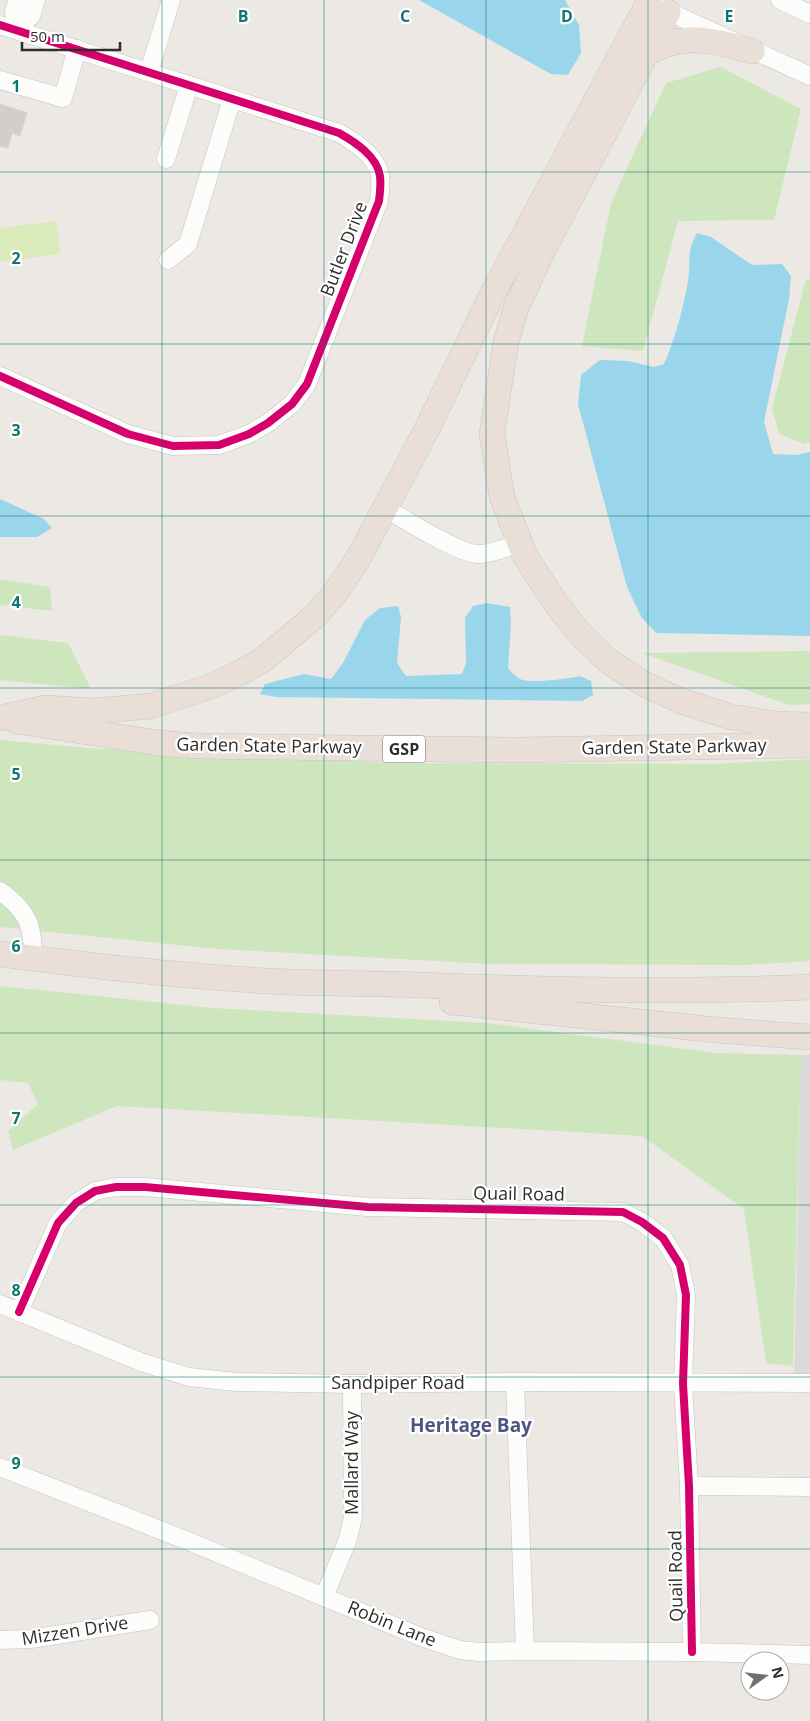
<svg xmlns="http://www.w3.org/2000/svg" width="810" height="1721" font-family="'Open Sans',sans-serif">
	<rect width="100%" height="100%" fill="#ece8e4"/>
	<path fill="#dcd9db" d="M801,1055H810V1383H794Z"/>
	<g fill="#cee6be">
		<path d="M721,67L801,109L774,220L678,221L643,351L582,346L611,203L666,83Z"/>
		<path d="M806,279H810V442L804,444L779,434L772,408Z"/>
		<path d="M0,579L50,587L52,611L0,605Z"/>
		<path d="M0,635L68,643L91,689L0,680Z"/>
		<path d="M810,651V704L789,705L642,653Z"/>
		<path d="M0,740L88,748L388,763L713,764L810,759V961L745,965L491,964L218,949L0,927Z"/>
		<path d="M0,986L213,1008L488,1023L716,1053L801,1055L793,1366L766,1363L744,1209L642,1136L117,1106L13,1150L8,1131L38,1104L28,1083L0,1080Z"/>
	</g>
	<path fill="#d9eabb" d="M56,221L60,254L0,262V228Z"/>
	<g fill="#99d6ec">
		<path d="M419,0H565L579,25L581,53L568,75L551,74Z"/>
		<path d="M697,233L711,237L752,265L782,264L791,276L789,299L764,422L773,454L797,455L810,452V636L656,633L642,618L627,587L578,404L581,375L600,360L628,361L654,367L664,364C675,339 683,309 688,282C691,261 686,252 697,233Z"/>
		<path d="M0,499L44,519L52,528L37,537H0Z"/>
		<path d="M487,603L510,607L511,623L508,668C511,672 516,677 520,679C530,684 568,679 580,676L591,681L593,695L582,701L276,697L260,694L265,684L304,674L331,679L343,663L365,620L380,608L398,606L401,617L397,663L406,676L462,674L466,663L465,618L473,606Z"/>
	</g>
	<path fill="#d1cecb" stroke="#d7d4d0" d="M0,104L27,113L20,136L12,133L8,148L0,146Z"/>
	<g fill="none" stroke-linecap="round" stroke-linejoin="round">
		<g stroke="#c5c4c5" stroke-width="19">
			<g id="minor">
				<path d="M18,0L14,11L17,30L31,16L36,0"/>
				<path d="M780,0L810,14"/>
				<path d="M658,7L810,76"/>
				<path d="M0,25L339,133C355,142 377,156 380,176C381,184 380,193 379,201L307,384L292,404L268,423L249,434L219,445L173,446L128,434L0,376"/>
				<path d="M149,72L171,0"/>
				<path d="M0,80L63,98L77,49"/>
				<path d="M166,159L189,85"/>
				<path d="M168,260L188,244L232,99"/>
				<path d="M385,508C404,519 460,555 479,554C493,554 507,547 520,543"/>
				<path d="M0,891C28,911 33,925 33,959"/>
				<path d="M0,1304L141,1362L189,1377L236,1382L352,1384L515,1382L810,1383"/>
				<path d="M19,1312L58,1223L76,1203L95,1191L116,1187H145L368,1207L623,1212L642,1222L663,1238L680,1265L686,1295L683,1384L689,1486L692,1652"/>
				<path d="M515,1382L525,1651"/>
				<path d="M0,1467L188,1541L421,1637L460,1650L479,1652L525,1651L692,1652L810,1655"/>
				<path d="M689,1486L810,1487"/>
				<path d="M324,1597L348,1539L353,1517L352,1384"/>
				<path d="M0,1640L31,1639L150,1620"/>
			</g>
		</g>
		<g stroke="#c6c5c4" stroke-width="26">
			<g id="highway">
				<path d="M668,12L542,252L516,308L506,342L492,433L502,497L525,556L557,605L581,635L608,661L644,684L681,701L731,717L776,724L810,725"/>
				<path d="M646,53C655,49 665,44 675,42C700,36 728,45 752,51"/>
				<path d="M0,718L45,708L94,711L151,706L209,687L238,674L264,659L315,616L336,592L358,559L427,429L491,297L649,2"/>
				<path d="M17,721L159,743L197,746L518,750L810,745"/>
				<path d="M0,954C89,966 178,976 268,981C318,984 368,983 419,985C549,990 680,993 810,987"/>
				<path d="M452,1002L716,1030L810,1037"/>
			</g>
		</g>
		<use href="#minor" stroke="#fcfcfb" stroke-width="18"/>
		<use href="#highway" stroke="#eadfd6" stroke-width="25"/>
		<g stroke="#fff" stroke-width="11">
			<g id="cycleway">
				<path d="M0,25L339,133C355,142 377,156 380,176C381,184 380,193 379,201L307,384L292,404L268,423L249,434L219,445L173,446L128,434L0,376"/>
				<path d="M19,1312L58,1223L76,1203L95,1191L116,1187H145L368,1207L623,1212L642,1222L663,1238L680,1265L686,1295L683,1384L689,1486L692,1652"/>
			</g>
		</g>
		<use href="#cycleway" stroke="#d6006c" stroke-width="8"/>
	</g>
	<path fill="none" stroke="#0f766e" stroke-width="1" stroke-opacity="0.55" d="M162,0V1721M324,0V1721M486,0V1721M648,0V1721M0,172H810M0,344H810M0,516H810M0,688H810M0,860H810M0,1033H810M0,1205H810M0,1377H810M0,1549H810"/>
	<g text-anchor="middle" stroke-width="4.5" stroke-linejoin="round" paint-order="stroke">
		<rect fill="#fff" stroke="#6d6d6d" stroke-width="1" x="383" y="735.5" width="42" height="27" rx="4"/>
		<g font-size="16" font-weight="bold" fill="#2e2e2e">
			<text x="404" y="755">GSP</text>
		</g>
		<g font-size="18" fill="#2e2e2e" stroke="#fff">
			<text transform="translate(344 249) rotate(-69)" y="6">Butler Drive</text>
			<text transform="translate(269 746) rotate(1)" y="6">Garden State Parkway</text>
			<text transform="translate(674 747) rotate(-1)" y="6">Garden State Parkway</text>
			<text transform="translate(519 1194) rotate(1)" y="6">Quail Road</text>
			<text x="398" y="1389">Sandpiper Road</text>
			<text transform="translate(352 1463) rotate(-90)" y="6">Mallard Way</text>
			<text transform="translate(676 1576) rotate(-91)" y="6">Quail Road</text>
			<text transform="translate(392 1624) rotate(22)" y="6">Robin Lane</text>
			<text transform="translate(75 1631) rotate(-9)" y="6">Mizzen Drive</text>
		</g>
		<g font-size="19" font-weight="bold" fill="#4d5680" stroke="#fff">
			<text x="471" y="1432">Heritage Bay</text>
		</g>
	</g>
	<g font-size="16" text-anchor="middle" font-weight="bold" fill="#0f766e" stroke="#fff" stroke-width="4.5" stroke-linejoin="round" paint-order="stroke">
		<text x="243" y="22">B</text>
		<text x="405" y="22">C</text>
		<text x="567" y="22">D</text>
		<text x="729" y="22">E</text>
		<text x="16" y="92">1</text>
		<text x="16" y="264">2</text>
		<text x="16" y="436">3</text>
		<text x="16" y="608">4</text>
		<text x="16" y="780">5</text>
		<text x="16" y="952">6</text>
		<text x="16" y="1124">7</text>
		<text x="16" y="1296">8</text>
		<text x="16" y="1469">9</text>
	</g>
	<g transform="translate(765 1676) rotate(75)"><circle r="24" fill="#ffffff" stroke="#ababab"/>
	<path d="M0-4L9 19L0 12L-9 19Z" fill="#706f6e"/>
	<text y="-8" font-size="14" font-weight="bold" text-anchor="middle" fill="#2e2e2e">N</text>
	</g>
	<path d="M22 42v8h98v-8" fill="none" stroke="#2e2e2e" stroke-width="2.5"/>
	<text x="30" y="42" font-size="15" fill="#2e2e2e" stroke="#ffffff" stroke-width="4" paint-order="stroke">50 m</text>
</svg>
